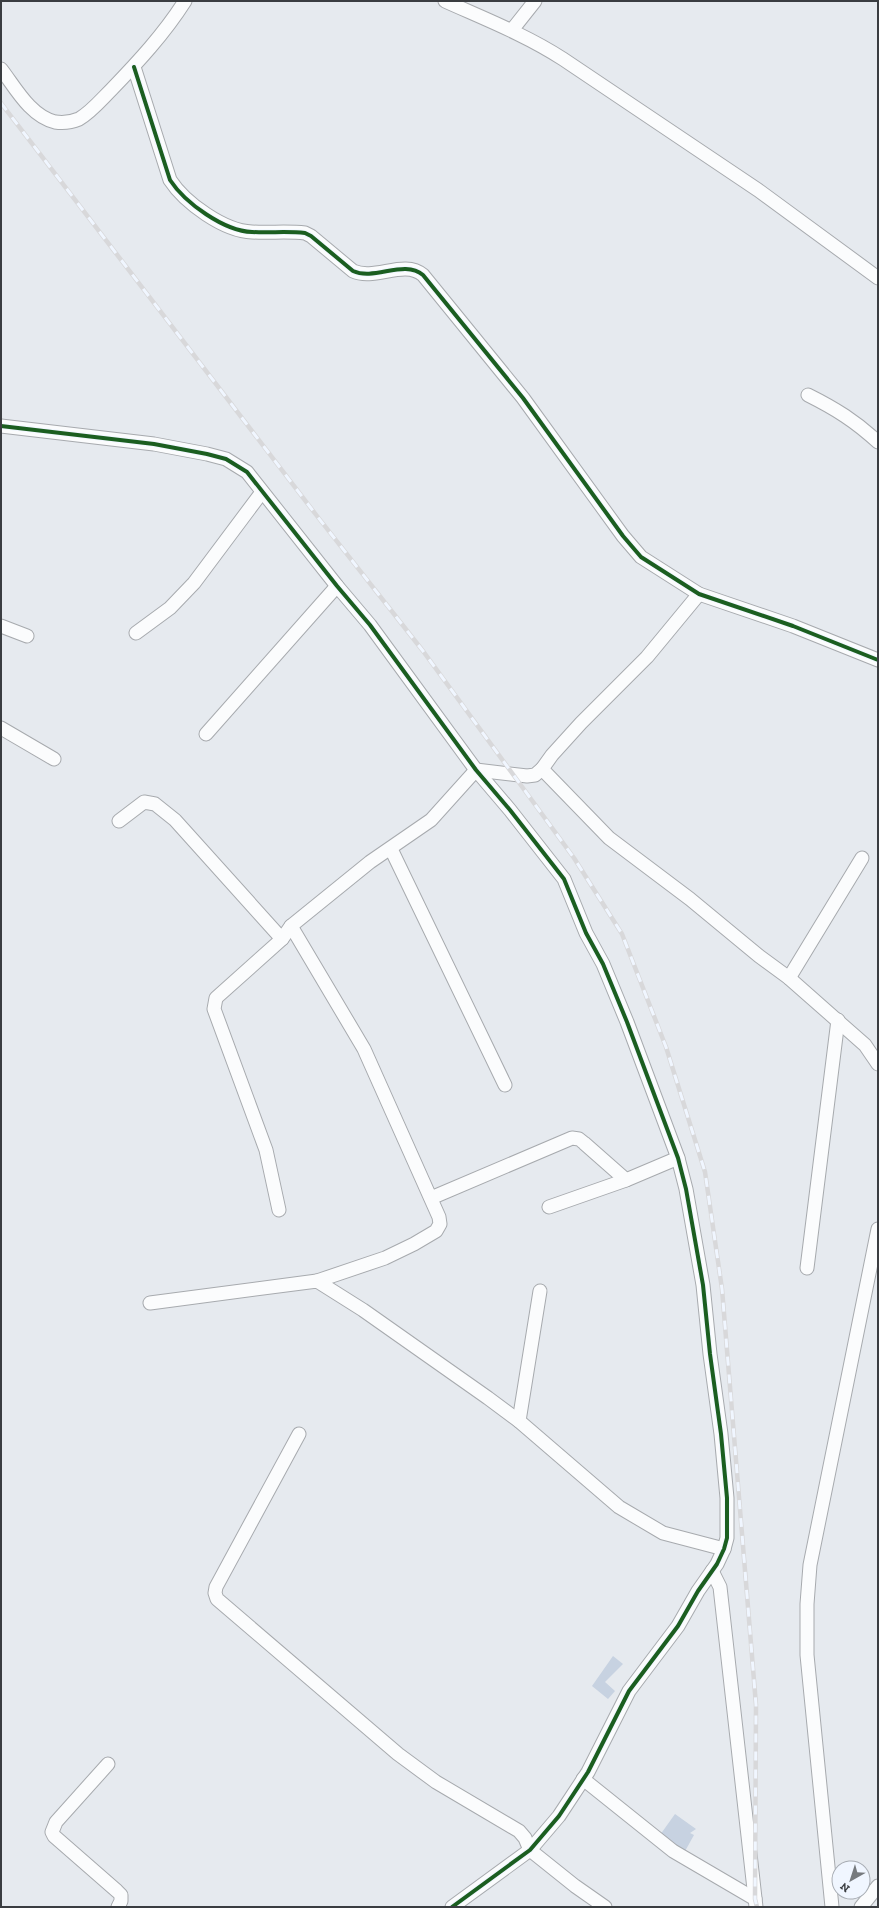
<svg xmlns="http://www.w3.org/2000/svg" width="879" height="1908" font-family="'Zilla Slab',serif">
	<rect width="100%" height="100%" fill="#e6eaef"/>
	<g fill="#c7d2e1">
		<path d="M613,1656L623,1664L605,1682L615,1691L608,1699L592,1686Z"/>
		<path d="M675,1814L696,1829L690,1833L694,1835L684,1853L660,1835Z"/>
	</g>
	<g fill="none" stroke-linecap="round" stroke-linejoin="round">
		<g stroke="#a7aaae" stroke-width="15">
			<g id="minor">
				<path d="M445,1C485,19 526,35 563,59L758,190L878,278"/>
				<path d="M512,30L535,1"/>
				<path d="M134,67L170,180C185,203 224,231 252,232C270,233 288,231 305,233L311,236L353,271C375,281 404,259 423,275L523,398L623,536L641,557L699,594L793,626L878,660"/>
				<path d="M1,69C15,87 30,116 55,122C62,123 72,122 79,119C91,112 101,100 111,90C138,62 164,34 185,1"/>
				<path d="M808,395C836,409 855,421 878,442"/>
				<path d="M1,426L154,444L207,454L226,459L247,472L337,586L370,625L476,770L510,810L564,879L586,933L603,964L627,1022L678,1158L686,1189L703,1285L710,1354L721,1434L727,1498V1538L724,1549L717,1564L698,1591L678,1626L629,1691L588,1772L559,1816L530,1850L452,1907"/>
				<path d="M1,626L27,636"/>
				<path d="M136,633L170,608L194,583L262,492"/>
				<path d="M1,728L54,759"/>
				<path d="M206,734L337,586"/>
				<path d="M542,769L609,838L690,899L759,956L789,978L865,1045L878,1064"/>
				<path d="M119,821L144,802L155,804L175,820L282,939"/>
				<path d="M391,849L505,1085"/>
				<path d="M291,926L364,1049L439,1217L440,1224L436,1231L414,1244L385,1258L317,1281"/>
				<path d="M789,978L862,858"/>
				<path d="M431,1198L572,1138L579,1139L584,1143L626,1180"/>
				<path d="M549,1207L626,1180L678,1158"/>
				<path d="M279,1210L266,1150L214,1009L216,998L282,939L291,926L370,862L431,820L476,770L527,776L535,775L542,769L552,755L581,723L647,657L699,594"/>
				<path d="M807,1268L838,1020"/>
				<path d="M150,1303L317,1281L363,1310L488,1398L519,1421L619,1507L663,1533L724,1549"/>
				<path d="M519,1421L540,1291"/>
				<path d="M299,1434L216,1587L215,1593L217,1599L398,1754L436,1782L519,1831L525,1838L530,1850L575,1886L605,1907"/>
				<path d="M712,1571L720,1587L756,1907"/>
				<path d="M108,1764L56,1822L52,1832L54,1836L117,1891L121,1895V1901L118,1907"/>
				<path d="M583,1779L673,1851L755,1899"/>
				<path d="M832,1907L807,1655V1604L810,1565L878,1229"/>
				<path d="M861,1907L878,1886"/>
			</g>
		</g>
		<use href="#minor" stroke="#fbfcfd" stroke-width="13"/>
		<g stroke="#d8d8da" stroke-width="4.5">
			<path id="rail" d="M1,103L317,516L423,651L574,858L622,934L666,1047L705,1172L722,1289L756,1705L755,1899L757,1907"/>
		</g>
		<use href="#rail" stroke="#f0f6ff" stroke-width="3" stroke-dasharray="9" stroke-linecap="butt"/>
		<g stroke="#f0f6ff" stroke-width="6">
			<g id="cycleway">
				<path d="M134,67L170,180C185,203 224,231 252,232C270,233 288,231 305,233L311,236L353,271C375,281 404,259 423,275L523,398L623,536L641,557L699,594L793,626L878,660"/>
				<path d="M1,426L154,444L207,454L226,459L247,472L337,586L370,625L476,770L510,810L564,879L586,933L603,964L627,1022L678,1158L686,1189L703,1285L710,1354L721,1434L727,1498V1538L724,1549L717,1564L698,1591L678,1626L629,1691L588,1772L559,1816L530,1850L452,1907"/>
			</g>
		</g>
		<use href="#cycleway" stroke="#1b5e20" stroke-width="4"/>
	</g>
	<rect width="879" height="1908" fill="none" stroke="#3a3d41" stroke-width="4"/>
	<g transform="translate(851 1880) rotate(219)"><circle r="19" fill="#f0f6ff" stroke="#a7acb3"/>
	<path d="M0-3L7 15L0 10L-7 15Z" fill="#767a7e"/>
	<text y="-6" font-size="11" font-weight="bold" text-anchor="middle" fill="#3a3d41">N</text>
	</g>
</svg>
